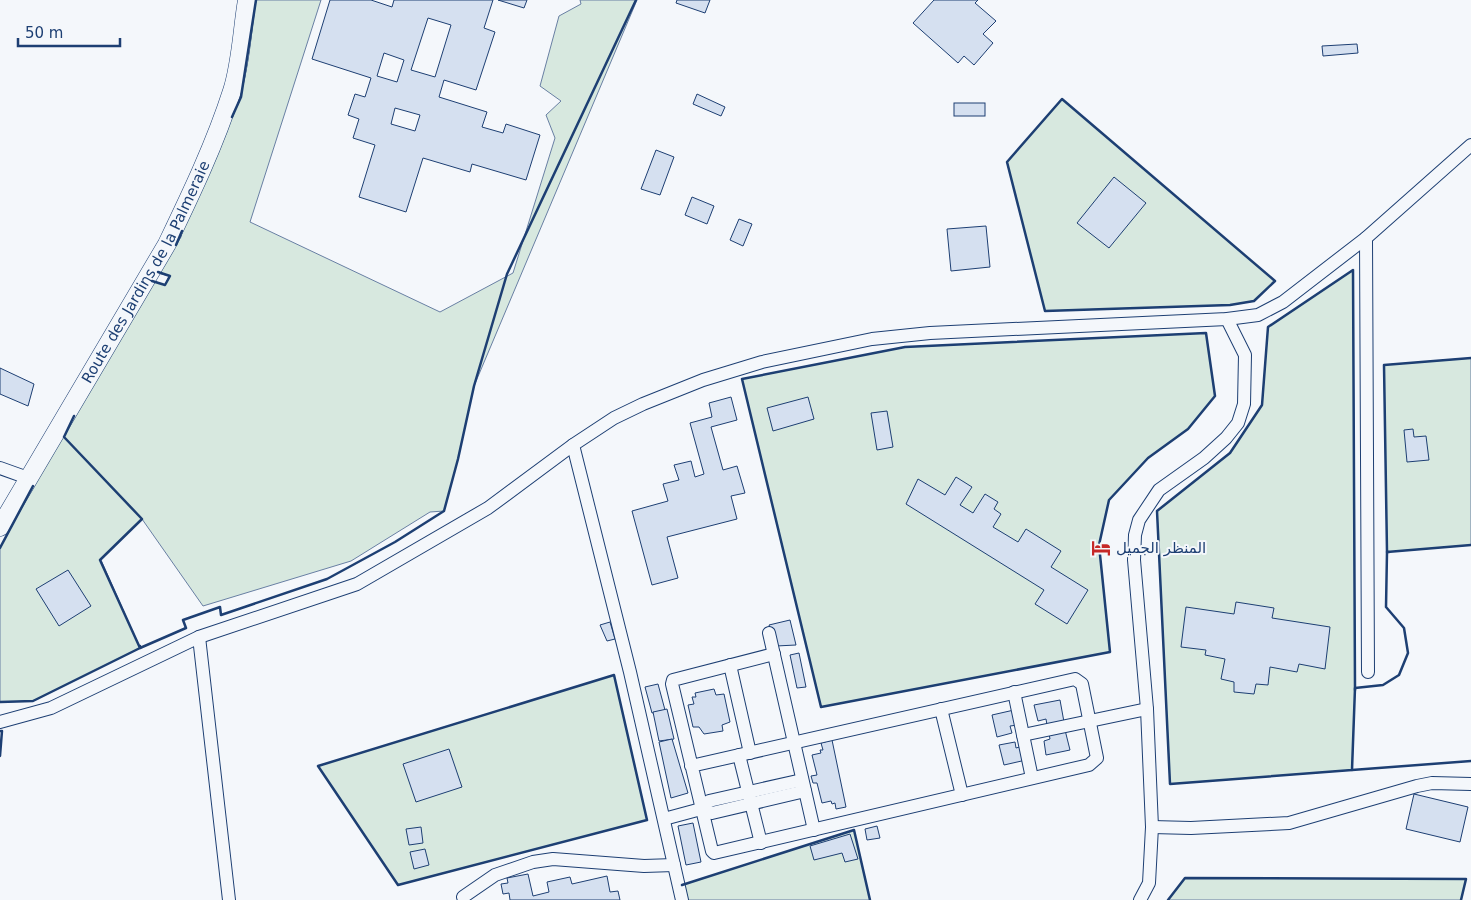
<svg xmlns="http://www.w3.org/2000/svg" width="1471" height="900" font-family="'DejaVu Sans','Noto Naskh Arabic',sans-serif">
	<rect width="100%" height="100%" fill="#f4f7fb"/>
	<g fill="#d7e8df" stroke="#687fa3">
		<path d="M256,0H321L250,222L440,312L513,273L555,138L546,115L561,101L540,86L559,16L581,4L580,0H637L474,386L458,459L444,511L430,512L351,561L203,606L142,519L101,560L140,648L33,701L0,702V548L57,440L64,437L105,350L151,280L165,285L169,276L158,273L181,237L185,216L241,97Z"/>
		<path d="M1062,99L1275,281L1254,301L1230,305L1045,311L1007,162Z"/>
		<path d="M1353,270L1355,688L1352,770L1170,784L1157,511L1230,453L1262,405L1268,327Z"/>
		<path d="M1206,333L1215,396L1188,429L1148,458L1109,500L1099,545L1110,652L821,707L742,379L905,347Z"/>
		<path d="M1471,358V545L1387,552L1384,365Z"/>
		<path d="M614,675L647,820L398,885L318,766Z"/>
		<path d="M854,830L870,900H685L682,885Z"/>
		<path d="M1185,878L1466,879L1461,900H1168Z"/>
	</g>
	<g fill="#d5e0f0" stroke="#1d3f73" fill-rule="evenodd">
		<path d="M330,0H371L392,7L394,0H493L484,28L495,32L476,90L444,80L439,97L487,112L482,127L503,133L506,124L540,135L526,180L472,164L470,172L423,158L406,212L359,197L375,145L353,138L359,119L348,115L355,94L365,97L371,78L312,59ZM428,18L451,25L435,77L411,70ZM384,53L404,60L397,82L377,76ZM395,108L420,115L415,131L391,124Z"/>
		<path d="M498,0H527L524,8Z"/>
		<path d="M677,0H710L705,13L676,3Z"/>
		<path d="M934,0H978L975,3L996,21L983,34L993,43L974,65L964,56L958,63L913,23Z"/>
		<path d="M1357,44L1358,53L1323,56L1322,46Z"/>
		<path d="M697,94L725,107L721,116L693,104Z"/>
		<rect x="954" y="103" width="31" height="13"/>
		<path d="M656,150L674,157L660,195L641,189Z"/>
		<path d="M1114,177L1146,203L1109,248L1077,223Z"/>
		<path d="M692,197L714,206L707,224L685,215Z"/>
		<path d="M739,219L752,224L743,246L730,240Z"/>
		<path d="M986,226L990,267L951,271L947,229Z"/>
		<path d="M0,368L34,384L28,406L0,394Z"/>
		<path d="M731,397L737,420L711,427L723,470L737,466L745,493L731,496L737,519L667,537L678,578L652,585L632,511L668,501L663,484L679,480L674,465L691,461L695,477L704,474L690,423L712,417L709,403Z"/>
		<path d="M808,397L814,419L773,431L767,408Z"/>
		<path d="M887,411L893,447L877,450L871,413Z"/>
		<path d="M1413,429L1414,437L1426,436L1429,460L1407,462L1404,430Z"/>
		<path d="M956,477L972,487L960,505L973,513L985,494L998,502L994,509L1001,514L993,527L1018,542L1026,529L1061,551L1051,567L1088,590L1067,624L1035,604L1044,590L906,504L918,479L945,495Z"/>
		<path d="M68,570L91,606L59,626L36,589Z"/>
		<path d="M1236,602L1274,608L1272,618L1330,627L1325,669L1299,664L1297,672L1270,667L1268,685L1256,684L1254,694L1234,692V682L1221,679L1225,659L1205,655L1206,650L1181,647L1186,607L1234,614Z"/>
		<path d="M790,620L796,645L776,646L769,625Z"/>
		<path d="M610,622L615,639L607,641L600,625Z"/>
		<path d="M799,653L806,687L797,688L790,655Z"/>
		<path d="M658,684L665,710L652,713L645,687Z"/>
		<path d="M714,689L716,695L724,694L730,722L722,725L723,731L704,734L699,727H693L688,705L694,704L692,697H696L695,693Z"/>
		<path d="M1060,700L1064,722L1047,725L1046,719L1038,721L1034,705Z"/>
		<path d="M667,709L674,739L659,741L653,712Z"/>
		<path d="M1014,710L1018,725L1010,726L1012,733L997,737L992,715Z"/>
		<path d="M1065,730L1070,750L1046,755L1044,741L1050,739L1049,734Z"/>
		<path d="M672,739L688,793L671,798L659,742Z"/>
		<path d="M832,740L846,807L836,809L835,803L832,804L831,801L822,803L817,783H813L811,776L817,775L812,755L821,753L820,750H823L821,743Z"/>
		<path d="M1015,742L1016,748L1023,746L1026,760L1004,765L999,745Z"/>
		<path d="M449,749L462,787L416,802L403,764Z"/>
		<path d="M1414,794L1468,807L1460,842L1406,829Z"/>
		<path d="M693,823L701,862L686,865L678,826Z"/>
		<path d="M877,826L880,838L867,840L865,829Z"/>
		<path d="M421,827L423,843L409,845L406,829Z"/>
		<path d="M850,834L858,859L845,862L842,853L814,860L810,846Z"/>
		<path d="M425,849L429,865L414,869L410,852Z"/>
		<path d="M528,874L533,896L549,892L547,882L570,877L572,884L607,876L610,892L618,891L620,900H510L509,893L503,894L501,884L508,883L507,878Z"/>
	</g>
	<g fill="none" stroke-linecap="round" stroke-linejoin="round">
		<g stroke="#1d3f73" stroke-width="14">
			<g id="street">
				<path d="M1366,238L1368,672"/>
				<path d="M573,445L630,672L682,900"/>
				<path d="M0,468L28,478"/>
				<path d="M769,633L814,830"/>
				<path d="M199,637L229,900"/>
				<path d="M730,665L750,753"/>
				<path d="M1014,692L1032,778"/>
				<path d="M941,709L962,795"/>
				<path d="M0,722L51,708L199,637L357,584L488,508L573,445L614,418L643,404L703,380L762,362L872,339L930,333L1227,319L1258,315L1283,302L1366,238L1471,145"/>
				<path d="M1023,735L1147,709"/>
				<path d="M739,755L761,843"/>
				<path d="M691,766L1075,679L1082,684L1097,758L1089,765L714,853L712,851L672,684L673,680L774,654"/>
				<path d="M701,809L712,813L805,791"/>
				<path d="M664,819L701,809L709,801L802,780"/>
				<path d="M1152,827L1191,828L1289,823L1417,786L1432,783L1471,784"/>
				<path d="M463,897L495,875L533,862L553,859L644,866L674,865"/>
				<path d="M1140,900L1149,883L1152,827L1147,709L1134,560L1135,535L1139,520L1159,490L1204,458L1226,438L1238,423L1244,404L1245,355L1227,319"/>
			</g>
		</g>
		<g stroke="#1d3f73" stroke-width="19">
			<g id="secondary">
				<path id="s1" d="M0,527L167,244C191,194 215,144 232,91C241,63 242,30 247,0"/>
			</g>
		</g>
		<use href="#street" stroke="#f4f7fb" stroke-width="12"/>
		<use href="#secondary" stroke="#f4f7fb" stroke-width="18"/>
		<g stroke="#1d3f73" stroke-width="2.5">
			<path d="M1062,99L1275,281L1254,301L1230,305L1045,311L1007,162Z"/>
			<path d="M232,117L241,97L256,0"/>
			<path d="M176,245L182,231"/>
			<path d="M1353,270L1355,688L1352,770L1170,784L1157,511L1230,453L1262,405L1268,327Z"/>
			<path d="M152,281L165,285L170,276L158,272"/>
			<path d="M1206,333L1215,396L1188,429L1148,458L1109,500L1099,545L1110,652L821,707L742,379L905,347Z"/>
			<path d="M74,416L64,437L142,519L100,560L140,648L186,628L183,620L220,607L221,615L327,579L395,542L444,511L458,459L474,386L507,274L636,0"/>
			<path d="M0,548L33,486"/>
			<path d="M1389,552H1387L1384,365L1471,358"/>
			<path d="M614,675L647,820L398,885L318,766Z"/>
			<path d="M1355,690V688L1383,685L1399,675L1408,653L1404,628L1386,607L1387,552L1471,545"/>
			<path d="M0,702L33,701L140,648V646"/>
			<path d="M0,731H2L0,756"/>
			<path d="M1352,770L1471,761"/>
			<path d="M682,885L854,830L870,900"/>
			<path d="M1168,900L1185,878L1466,879L1461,900"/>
		</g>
	</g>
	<defs>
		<g id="hotel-bare" transform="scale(1.5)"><path d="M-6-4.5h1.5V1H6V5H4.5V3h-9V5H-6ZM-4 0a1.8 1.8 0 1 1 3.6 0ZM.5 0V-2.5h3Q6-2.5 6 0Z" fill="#c62828" stroke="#f4f7fb" stroke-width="2.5" paint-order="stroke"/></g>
	</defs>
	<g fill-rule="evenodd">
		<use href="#hotel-bare" x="1101" y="548"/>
	</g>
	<g text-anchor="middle" stroke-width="4" stroke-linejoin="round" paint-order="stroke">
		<g font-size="15" fill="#1d3f73" stroke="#f4f7fb">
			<text dy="5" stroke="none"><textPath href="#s1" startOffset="294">Route des Jardins de la Palmeraie</textPath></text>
		</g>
		<g font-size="15" fill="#1d3f73" stroke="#f4f7fb" text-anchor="start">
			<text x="1116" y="553">المنظر الجميل</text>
		</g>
	</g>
	<path d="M18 38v8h102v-8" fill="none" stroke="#1d3f73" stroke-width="2.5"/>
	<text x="25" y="38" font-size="15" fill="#1d3f73" stroke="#f4f7fb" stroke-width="4" paint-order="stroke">50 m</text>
</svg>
